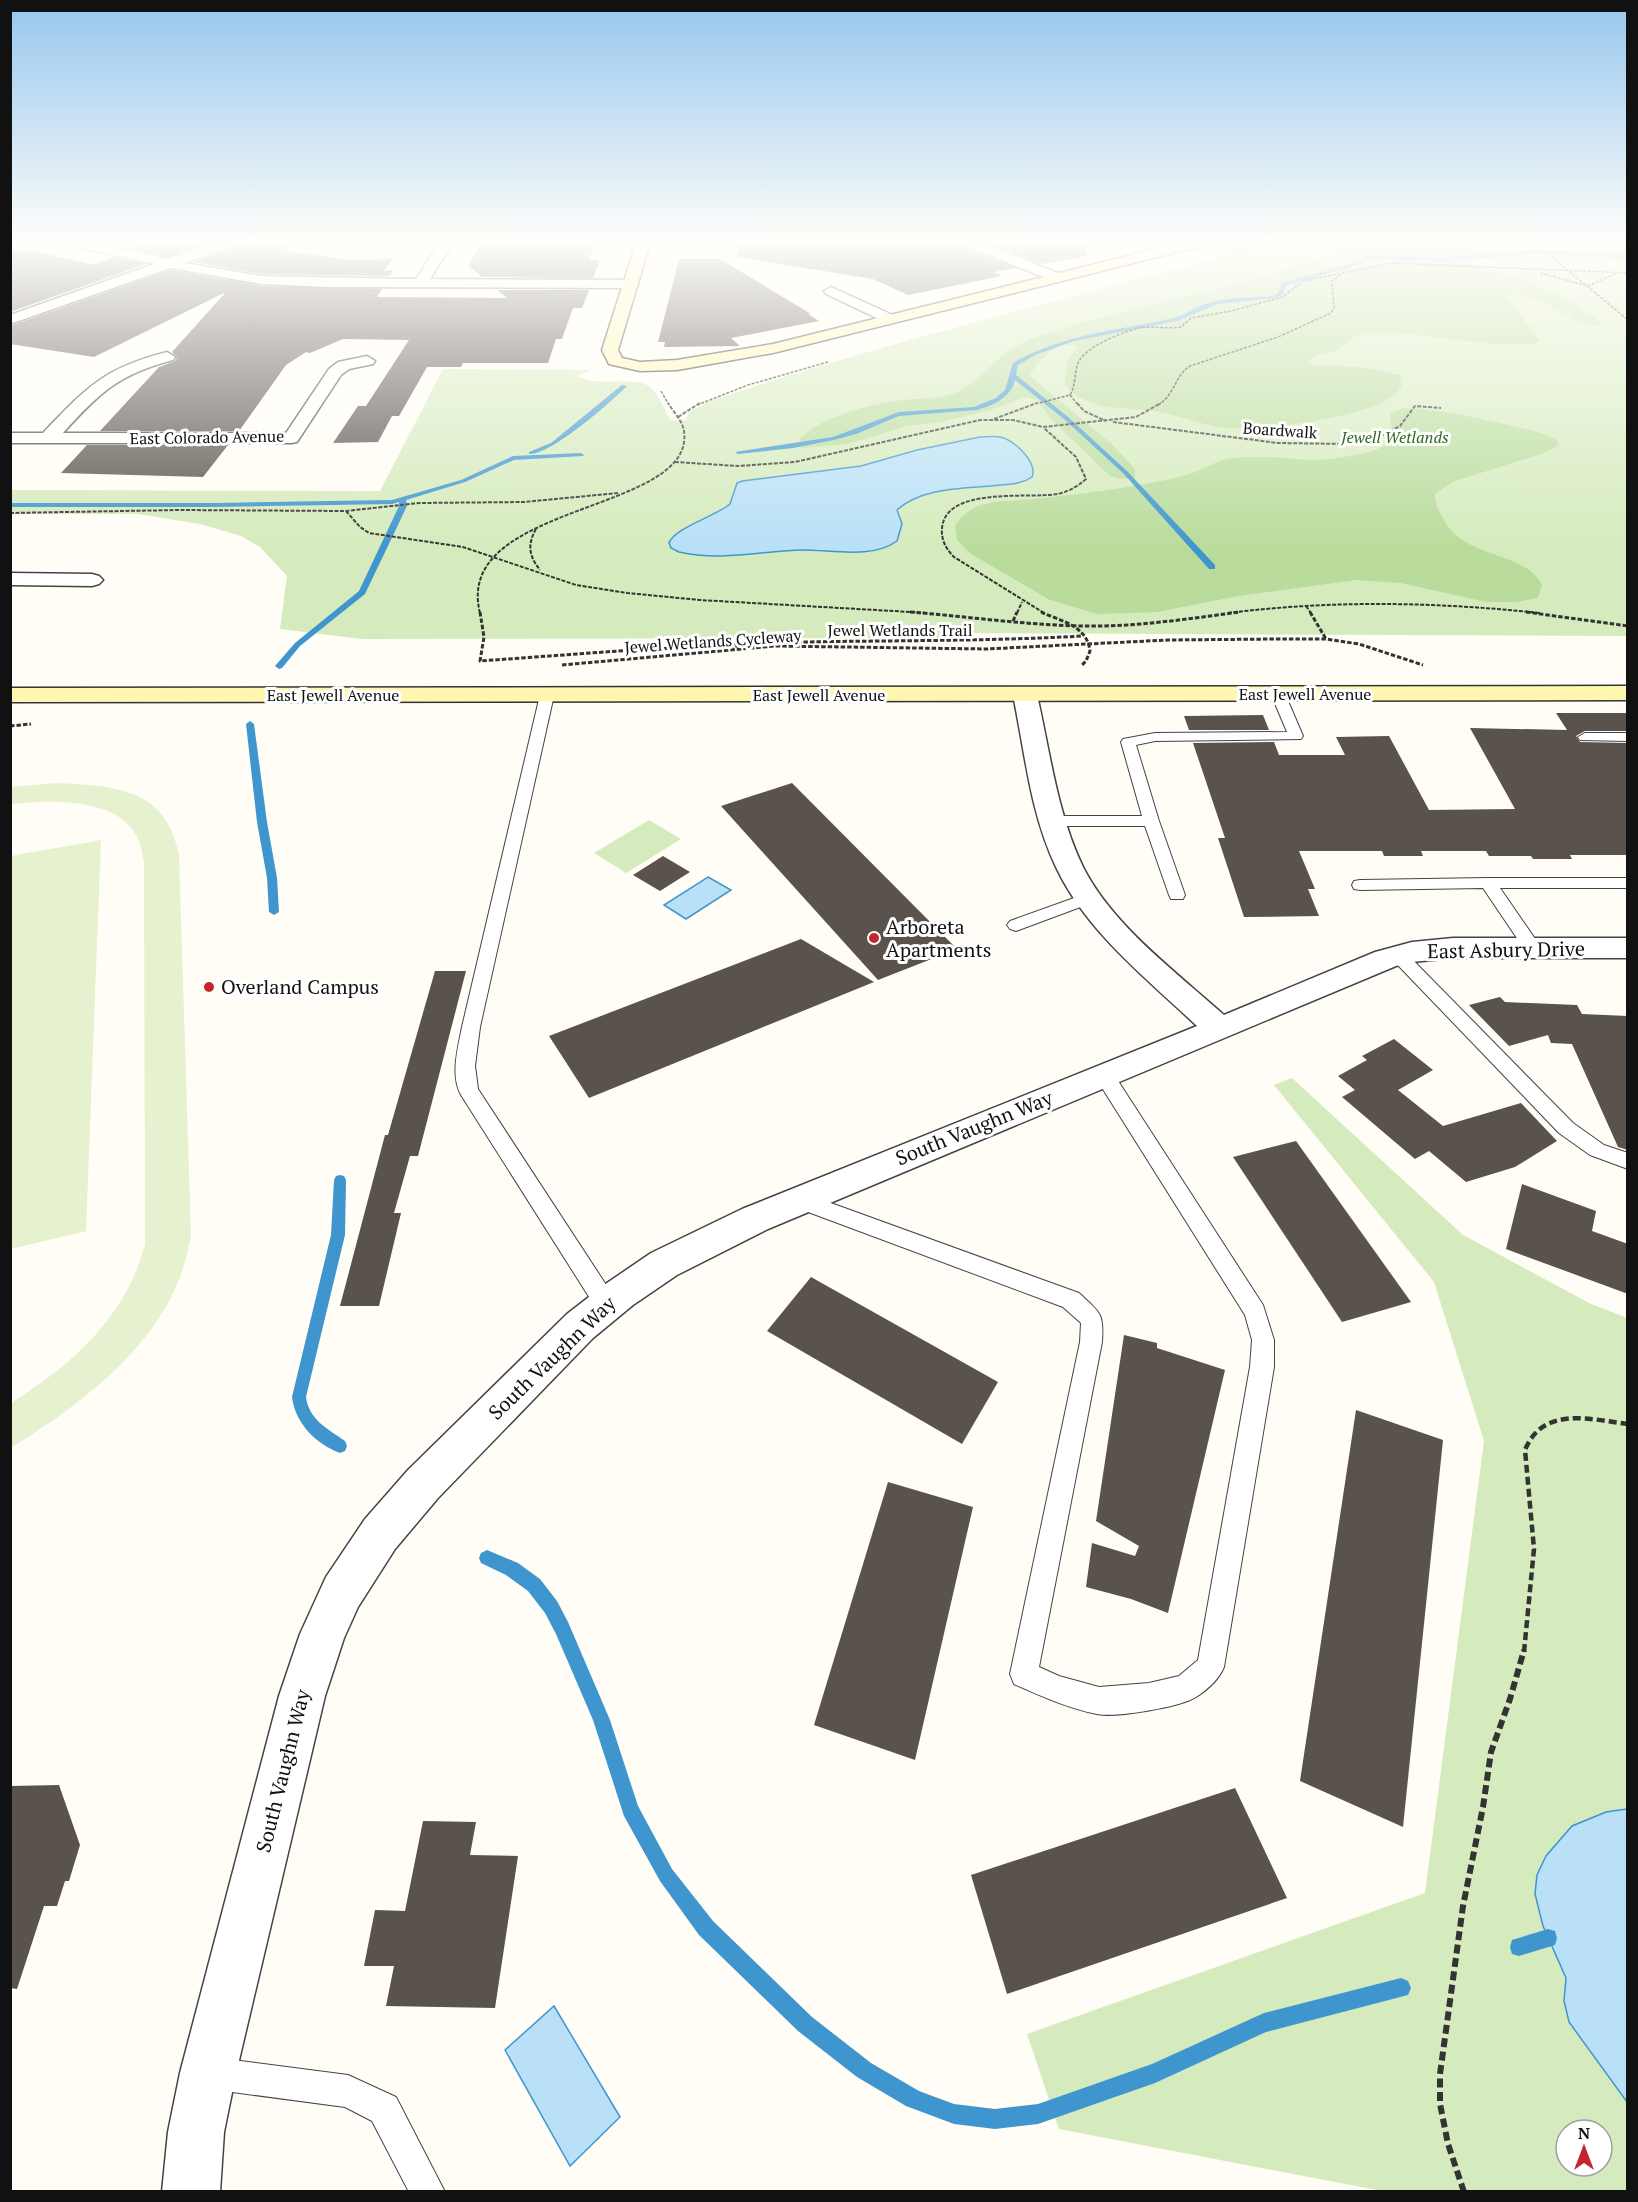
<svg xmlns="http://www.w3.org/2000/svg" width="1638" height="2202" font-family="'PT Serif',serif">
	<rect width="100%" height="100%" fill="#fffdf5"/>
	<g fill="#d5ebbd" fill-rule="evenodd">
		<path d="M1282,240H1627V636L953,633L939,638L362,639L280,629L287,576L260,547L241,536L200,524L138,514H11V490L380,491L443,369L590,370L577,376C599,388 638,375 651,388C660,397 665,411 671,421L686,420L689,412L707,402C896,338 1090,294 1282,240Z"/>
		<path d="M649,820L681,839L626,873L594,853Z"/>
		<path d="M1292,1078L1463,1235L1589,1303L1627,1318V2191H1382L1059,2129L1027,2034L1425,1893L1484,1441L1434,1282L1274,1085ZM1566,2130H1602V2166H1566Z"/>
	</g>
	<g fill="#b9dc9c">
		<path d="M1359,249C1391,248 1428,245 1459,254C1467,256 1470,264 1477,266C1523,280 1564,291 1601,323L1597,326C1568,325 1535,287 1508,296L1509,299L1540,341C1517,355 1402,326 1363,333C1351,335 1346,346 1336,350C1327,354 1314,353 1307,362L1315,365L1361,367L1400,375L1402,386C1395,395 1387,401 1376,405C1339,420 1267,430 1226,428C1204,426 1182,416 1159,412C1126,406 1089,413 1065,385L1067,361L1076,349V346C1057,340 1037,361 1030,376L1113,445L1135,469V478L1120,479L1110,476L1053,421L1036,400L1028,397L1022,398L991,410L941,422L907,426L848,444L801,448L800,439C824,415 871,404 904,400C922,398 941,399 958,392C979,383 993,359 1015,347C1033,337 1054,331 1074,325C1121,311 1167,301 1215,290C1263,278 1310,258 1359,249Z"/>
		<path d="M1585,251H1627V264L1580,255L1578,252Z"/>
		<path d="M1403,408C1440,409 1476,418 1513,426C1527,430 1544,432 1557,440L1559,445L1547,452L1452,482L1435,494C1435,505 1439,511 1444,520C1465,560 1524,550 1542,585L1538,598L1516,602H1486L1401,583L1356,580L1238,596L1157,612L1097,614L1050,600L971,554L957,540L955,526C967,507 984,502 1006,501C1055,498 1103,491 1151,483C1166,480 1185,476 1200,470C1212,465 1220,459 1234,458C1258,455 1282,458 1307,460C1325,461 1343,457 1361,454C1369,452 1381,449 1387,444C1395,436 1390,423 1390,414Z"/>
	</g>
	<g fill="#e6f2cf">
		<path d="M56,783C114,786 166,787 179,855L191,1236C187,1254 183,1272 175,1289C143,1359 74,1408 11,1448V1403C72,1365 127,1316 145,1244L144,862C142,853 141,844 136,835C116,797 47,800 11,804V787Z"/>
		<path d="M101,840L86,1231L11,1249V856Z"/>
	</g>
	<g fill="#b9e0f7" stroke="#3f96cf" stroke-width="1.5">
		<path d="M980,437C986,437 994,436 1000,437C1014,440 1038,462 1032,477C1022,484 1011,484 1000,485C967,489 923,486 897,510L902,524L897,541C871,560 829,549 798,550C758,552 719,561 679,552L671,548L669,543C674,528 716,516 730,504L737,483L742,481L861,466L917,450Z"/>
		<path d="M708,877L731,890L686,919L664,905Z"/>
		<path d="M1627,1809H1628L1627,2102L1569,2022L1564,2001L1566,1978L1543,1926L1535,1894L1537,1875L1546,1856L1572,1826L1606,1812Z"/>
		<path d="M554,2006L620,2117L570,2166L505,2050Z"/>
	</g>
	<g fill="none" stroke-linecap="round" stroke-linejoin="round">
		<g fill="#3f96cf" fill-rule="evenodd">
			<path d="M1535,250L1595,252L1628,256V259L1595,256L1535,254L1446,261L1368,259L1358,265L1286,285L1282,295L1275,298L1218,304L1177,321L1074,341L1035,355L1018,365L1016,375L1068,417L1127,471L1215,565V569H1209L1123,473L1064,419L1015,380C1011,398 993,405 977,410L899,416L856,434L834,440L793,448L738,454L735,452L833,437L899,412L974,407L996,398L1005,390L1013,363C1064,334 1114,331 1171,319C1184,316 1195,307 1208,303C1229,297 1251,298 1272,296L1278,293L1282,283L1354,263L1365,256L1446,257Z"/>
			<path d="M622,385L627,386C610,403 551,455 529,454V452L551,443Z"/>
			<path d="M581,453L584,455L583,456L514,460L465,482L406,500L407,506L365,594L300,646L282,668L279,669L275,666L295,643L359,591L399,506V502L392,504L216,507H10V503H216L392,500L461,480L513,456Z"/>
			<path d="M250,721L254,724L267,822L277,878L279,912L274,915L269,912L267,878L257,822L246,724Z"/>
			<path d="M340,1175L344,1176L346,1180L345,1235L306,1397C309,1420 328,1429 345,1441L347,1446L345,1451L340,1453C316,1444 295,1423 292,1397L331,1235L334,1180L336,1176Z"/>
			<path d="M487,1550L518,1563L540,1579L557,1601L568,1622L610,1720L638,1806L672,1869L713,1921L812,2017L871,2063L919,2091L954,2104L995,2109L1038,2104L1152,2064L1264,2013L1401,1978L1408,1981L1411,1988L1408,1995L1266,2032L1155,2083L1038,2124L995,2129L954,2124L906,2106L857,2077L798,2031L699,1935L660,1881L624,1816L593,1720L556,1634L545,1613L528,1591L506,1575L481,1563L479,1558L481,1553Z"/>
			<path d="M1548,1929L1555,1931L1557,1938L1555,1945L1519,1956L1512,1954L1510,1947L1512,1940Z"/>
		</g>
	</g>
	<g fill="#5a524d">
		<path d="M150,240H215L168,257L131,249Z"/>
		<path d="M244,240H298L285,251L352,260L393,259L384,271L393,270L390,276L261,274L194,262L241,245Z"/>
		<path d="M484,240H596L589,260H600L593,278L482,277L468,265Z"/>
		<path d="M738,240H955L958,245L1016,268L994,272L1002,276L908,295L873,279L737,257Z"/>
		<path d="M982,240H1086L1087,256L1041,264Z"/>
		<path d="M10,248L25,252L30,250L95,265L112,257L146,264L10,312Z"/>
		<path d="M679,259H720L811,314H808L819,321L731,338L740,346L664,347L665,342H658Z"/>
		<path d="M170,270L261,286L382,289L377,297L507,298L497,290H589L582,308H573L562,339H556L548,363H463L461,367H427L399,416H392L378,442L333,443L358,406H366L409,340L343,339L310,353L306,352L286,365L239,431H100L159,367L175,361L177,357L172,352L226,292L94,357L10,344V326Z"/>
		<path d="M87,445H228L203,477L61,473Z"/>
		<path d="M1556,713H1628V731H1585L1576,736L1580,742L1628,743V855H1570L1572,859H1533L1531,856H1489L1486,851H1421L1423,856H1384L1382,851H1299L1315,889H1308L1319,916L1244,917L1218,838H1225L1193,743L1274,742L1279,755H1345L1336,737L1389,736L1429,810L1515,809L1470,728L1567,730Z"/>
		<path d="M1263,715L1269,730H1189L1184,716Z"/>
		<path d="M792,783L957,949L878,980L721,806Z"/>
		<path d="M663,856L690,872L660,891L633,875Z"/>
		<path d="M801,939L874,982L589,1098L549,1036Z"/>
		<path d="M435,971H466L418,1156H410L394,1213H401L379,1306H340L385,1135H388Z"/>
		<path d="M1500,997L1505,1002L1577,1005L1582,1014L1628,1016V1150L1618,1147L1572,1044L1551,1043L1548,1035L1509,1046L1469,1005Z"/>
		<path d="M1394,1039L1433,1070L1398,1090L1443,1126L1521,1103L1557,1141L1515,1167L1466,1182L1429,1151L1415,1159L1342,1097L1355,1090L1338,1076L1367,1060L1362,1056Z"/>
		<path d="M1296,1141L1411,1302L1342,1322L1233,1157Z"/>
		<path d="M1522,1184L1596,1211L1592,1231L1628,1244V1294L1506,1249Z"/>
		<path d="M811,1277L998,1382L962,1444L767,1331Z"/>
		<path d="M1124,1335L1157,1343V1348L1225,1370L1168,1613L1131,1599L1086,1587L1092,1543L1135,1556L1139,1546L1096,1521Z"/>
		<path d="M1356,1410L1443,1440L1403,1827L1300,1781Z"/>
		<path d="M888,1482L973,1507L915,1760L814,1725Z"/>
		<path d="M59,1785L80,1845L69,1881H65L57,1906H44L17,1989L10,1988V1786Z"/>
		<path d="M1235,1788L1287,1898L1007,1994L971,1875Z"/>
		<path d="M423,1821L476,1822L470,1855L518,1856L495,2008L386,2006L394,1966H364L375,1910L405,1911Z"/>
	</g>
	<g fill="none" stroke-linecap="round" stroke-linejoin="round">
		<g stroke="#444" stroke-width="2">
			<g id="lane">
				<path d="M1278,690L1285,694L1303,736L1301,739L1155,741L1136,745L1159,821L1185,895L1183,899H1171L1169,895L1145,826H1053L1045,821L1053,816H1142L1121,742L1123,739L1155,733L1287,732L1271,694Z"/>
				<path d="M547,691L554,695L480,1027L475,1066L478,1089L614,1297L617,1304L614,1311L606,1313L598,1311L461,1095C450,1075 458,1048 462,1027L540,695Z"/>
				<path d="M1585,733H1628V741L1580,740L1578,737Z"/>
				<path d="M1488,878H1628V888H1500L1542,949L1539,953H1527L1483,888L1360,890L1354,889L1352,885L1354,881L1360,880Z"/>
				<path d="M1088,893L1094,894L1096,898L1094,902L1016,931L1010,929L1007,925L1010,921Z"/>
				<path d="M1398,949L1404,951L1573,1123L1604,1145L1628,1153V1169L1590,1155L1559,1133L1392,959L1389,955L1392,951Z"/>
				<path d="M1104,1068L1111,1070L1263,1305L1274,1340V1367L1224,1667C1219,1679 1207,1690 1196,1697C1181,1707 1115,1718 1097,1714C1068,1708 1041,1696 1014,1684L1010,1674L1080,1342L1081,1323L1063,1307L792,1206L789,1200L792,1194L799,1192L806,1194L1079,1293C1100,1313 1104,1312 1102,1342L1039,1667L1059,1676L1099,1687L1149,1683L1179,1676L1198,1660L1250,1367L1252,1340L1245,1315L1094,1075L1097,1070Z"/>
				<path d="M210,2057L348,2075L396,2097L445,2192H409L372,2121L345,2107L210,2089L199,2084L194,2073L199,2062Z"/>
			</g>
		</g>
		<g stroke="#444" stroke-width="3">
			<g id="street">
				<path d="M57,240H82L168,259L222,240H242L240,243L185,263L261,276L416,279L441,240H455L430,279L631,280L638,284L631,288L328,287L261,284L170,268L10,324V315L154,264L59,243Z"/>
				<path d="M638,240H717L719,242L712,246L644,245L639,244Z"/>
				<path d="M957,240H976L1063,275L1065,278L1058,282L1053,281L959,243Z"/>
				<path d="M831,287L895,316L898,319L890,324L885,322L826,294L824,291Z"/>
				<path d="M167,352L175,357L173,360C119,374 99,393 63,433H286L329,369L338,362L367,356L375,361L373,364L349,369L341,375L297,442L291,443H10V433H43C87,387 104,368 167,352Z"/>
				<path d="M10,573L92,574L99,576L103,580L99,584L92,586L10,585Z"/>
				<path d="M1025,688L1033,690L1037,695C1050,752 1057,813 1083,867C1112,925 1176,972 1224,1015L1375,952L1412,942L1453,938H1628V958H1453L1412,962L1396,966L768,1229L677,1275L633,1305L593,1338L438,1498L395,1549L358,1607L344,1638L325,1696L236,2073L224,2132L220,2192H162L168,2132L180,2073L279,1696L300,1634L326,1577L365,1519L408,1470L567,1314L607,1283L651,1253L742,1209L1197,1026C1146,978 1086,931 1056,867C1030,813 1025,752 1013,695L1017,690Z"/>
			</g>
		</g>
		<g stroke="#333" stroke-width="3">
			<g id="secondary">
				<path d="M637,240H651L618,350L622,358L640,362L677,360L773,344L1192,240H1216L1214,243L773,353L677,370L640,371L609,364L602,350Z"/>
				<path d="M1628,686V700L10,702V688Z"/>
			</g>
		</g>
		<g stroke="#333" stroke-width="1.5" stroke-dasharray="3 1.5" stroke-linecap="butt">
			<path d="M1531,240L1628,320"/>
			<path d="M1232,253L1274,240"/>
			<path d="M1540,273L1588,286L1615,274"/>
			<path d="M661,391L669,405"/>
			<path d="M1070,395L1078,405"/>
			<path d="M697,405L748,385L828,362"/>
			<path d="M1031,405L1070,395C1076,385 1074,374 1078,363C1085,347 1122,332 1139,328C1152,326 1167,329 1181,327L1191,318L1231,311L1283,297L1303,281L1392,263L1628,273"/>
			<path d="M1158,405C1175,395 1175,375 1190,366L1278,337L1331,313L1334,308L1332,281L1340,275"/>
		</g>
		<g stroke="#333" stroke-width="2" stroke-dasharray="4 1.5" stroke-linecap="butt">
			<path d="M1077,403L1084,411L1106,421"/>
			<path d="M678,417L700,403"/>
			<path d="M994,419L1037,403"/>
			<path d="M1113,422L1278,443L1347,444L1377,438L1400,426L1415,406L1441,408"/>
			<path d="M675,462L738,466L795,462L980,420H1013L1043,427L1136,417L1161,403"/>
			<path d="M346,511L360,527L369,533L463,547L576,585L627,593L700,600L928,613"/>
			<path d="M10,513L178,510L346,511L419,503L524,502L618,493"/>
			<path d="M536,529C527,545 529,556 540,570"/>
			<path d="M1306,606L1311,613"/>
			<path d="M480,613C452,502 696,514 684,431C683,422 673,411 668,403"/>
			<path d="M1017,613L1022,602"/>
			<path d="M1044,613L954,557C946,549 941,540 942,528C946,486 1028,499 1058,494C1069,491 1077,487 1086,479L1076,457L1044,428"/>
			<path d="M1228,613C1332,600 1436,602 1540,613"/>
		</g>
		<g stroke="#333" stroke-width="3" stroke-dasharray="4.5 2" stroke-linecap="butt">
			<path d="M480,612L484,637L480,661L646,649L741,646"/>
			<path d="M910,612C974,617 1038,627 1103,626C1149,625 1194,618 1240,612"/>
			<path d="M1041,612C1060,621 1087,625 1090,651L1086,661L1081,666"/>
			<path d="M1310,612L1326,639"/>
			<path d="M1526,612L1628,626"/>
			<path d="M1013,621L1017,612"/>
			<path d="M706,645C832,639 957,643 1083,636"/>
			<path d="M562,665L775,646L986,649L1168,640L1276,639H1326L1359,644L1423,665"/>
			<path d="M10,726L31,724"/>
		</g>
		<path stroke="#333" stroke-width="4.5" stroke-dasharray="8 4" stroke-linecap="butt" d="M1524,1652L1534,1549L1525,1450C1543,1406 1589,1419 1628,1424"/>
		<path stroke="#333" stroke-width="6" stroke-dasharray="9 4.5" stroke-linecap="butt" d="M1464,2192L1448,2144L1440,2104V2074L1463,1906L1483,1807L1491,1752L1510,1699L1524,1650"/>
		<use href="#lane" fill="#fff" fill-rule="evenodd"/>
		<use href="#street" fill="#fff" fill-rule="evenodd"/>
		<use href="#secondary" fill="#fff6b0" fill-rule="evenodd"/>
	</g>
	<linearGradient id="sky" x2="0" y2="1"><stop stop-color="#95c6ee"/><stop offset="0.44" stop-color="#fffefa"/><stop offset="1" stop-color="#fffefa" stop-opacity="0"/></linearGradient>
	<rect width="1638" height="548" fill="url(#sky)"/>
	<g fill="#c4262e" stroke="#fff" stroke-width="2">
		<circle cx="874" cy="938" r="6"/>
		<circle cx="209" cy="987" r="6"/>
	</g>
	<g text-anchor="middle" stroke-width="6" stroke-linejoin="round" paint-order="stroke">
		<g font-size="16" fill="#111" stroke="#fff">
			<text transform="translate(1280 430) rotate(4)" y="6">Boardwalk</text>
			<text transform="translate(207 437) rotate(-1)" y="6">East Colorado Avenue</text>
			<text x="900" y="636">Jewel Wetlands Trail</text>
			<text transform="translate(713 641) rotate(-4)" y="6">Jewel Wetlands Cycleway</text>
			<text x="1305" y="700">East Jewell Avenue</text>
			<text x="333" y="701">East Jewell Avenue</text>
			<text x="819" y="701">East Jewell Avenue</text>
		</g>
		<g font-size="16" font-style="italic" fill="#2f6b1f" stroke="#fff">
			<text x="1395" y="443">Jewell Wetlands</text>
		</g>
		<g font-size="20" fill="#111" stroke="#fff" text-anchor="start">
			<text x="886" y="934">Arboreta<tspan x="886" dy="23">Apartments</tspan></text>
			<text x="221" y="994">Overland Campus</text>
		</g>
		<g font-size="20" fill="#111" stroke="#fff">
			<text transform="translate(1506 950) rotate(-1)" y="7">East Asbury Drive</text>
			<text transform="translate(974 1128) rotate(-22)" y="7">South Vaughn Way</text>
			<text transform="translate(552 1358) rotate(-44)" y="7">South Vaughn Way</text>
			<text transform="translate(283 1771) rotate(-76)" y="7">South Vaughn Way</text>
		</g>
	</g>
	<rect width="1638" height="2202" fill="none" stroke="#111111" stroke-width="24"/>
	<g transform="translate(1584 2148)"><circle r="28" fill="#ffffff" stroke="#a0a0a0" stroke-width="1.5"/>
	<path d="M0-4.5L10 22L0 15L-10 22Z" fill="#c4262e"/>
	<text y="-9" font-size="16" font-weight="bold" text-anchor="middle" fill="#111111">N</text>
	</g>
</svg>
